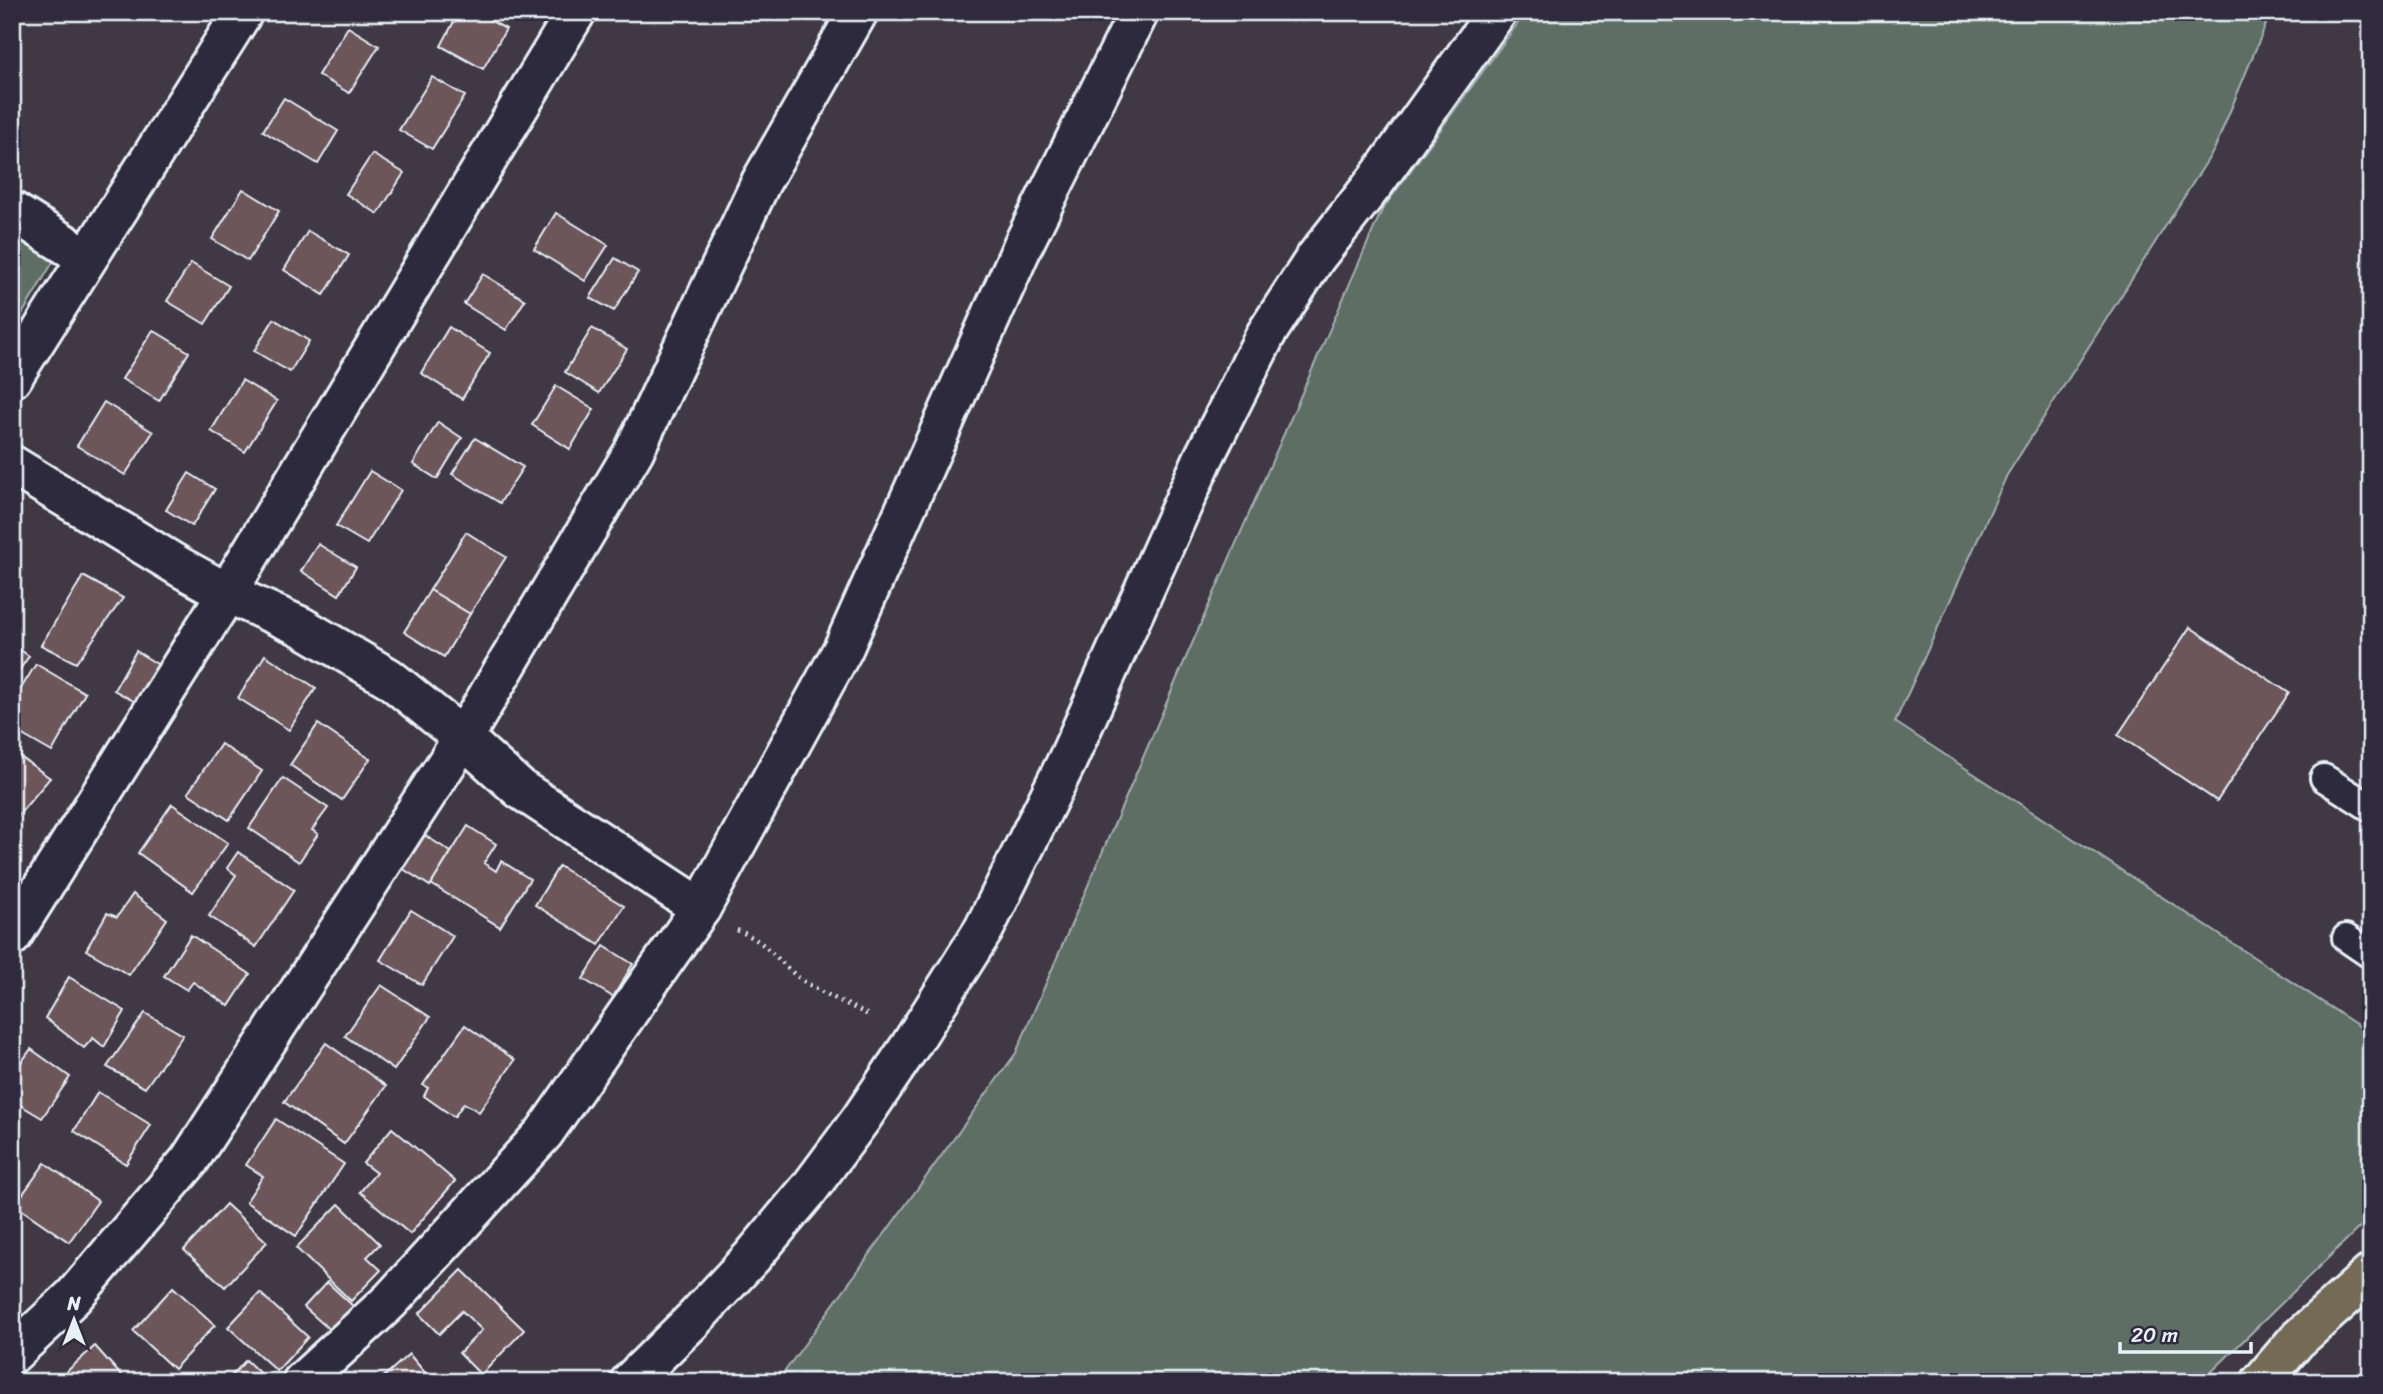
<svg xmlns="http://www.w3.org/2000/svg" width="2383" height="1394" font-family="Sriracha,sans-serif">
	<rect width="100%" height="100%" fill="#413846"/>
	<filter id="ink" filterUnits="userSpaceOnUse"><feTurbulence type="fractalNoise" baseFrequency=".0143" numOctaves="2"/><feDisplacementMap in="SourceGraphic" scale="14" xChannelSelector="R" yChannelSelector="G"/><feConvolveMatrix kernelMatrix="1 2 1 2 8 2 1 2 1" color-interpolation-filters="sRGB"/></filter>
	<g filter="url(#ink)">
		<g fill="#5e6e65" stroke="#a3b0ae" stroke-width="2">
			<path d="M1526,12H2271L2214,150L2007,475L1895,722L2371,1034V1216L2201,1382H777L1016,1053L1181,669L1382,210Z"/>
			<path d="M12,230L56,257L12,331Z"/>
		</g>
		<g fill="#6c575a" stroke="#e8f1f8" stroke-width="2">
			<path d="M459,12H475L506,29L483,69L441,46Z"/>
			<path d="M348,27L379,46L349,93L318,75Z"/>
			<path d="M432,77L465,96L432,149L399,130Z"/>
			<path d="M284,98L338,131L318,164L263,131Z"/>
			<path d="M372,154L404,173L378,214L346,194Z"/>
			<path d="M243,189L279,211L248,261L212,239Z"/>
			<path d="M556,213L608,245L585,281L534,249Z"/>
			<path d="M308,231L349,255L324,295L284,270Z"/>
			<path d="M615,258L638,272L614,311L590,298Z"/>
			<path d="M191,263L229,286L205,324L167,301Z"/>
			<path d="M483,274L525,300L506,330L464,304Z"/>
			<path d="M274,319L309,341L290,372L254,351Z"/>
			<path d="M449,327L490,353L462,399L421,373Z"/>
			<path d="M592,328L627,349L599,393L565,372Z"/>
			<path d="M153,330L189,352L159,401L122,379Z"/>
			<path d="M242,380L277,401L245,452L211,431Z"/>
			<path d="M556,386L594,409L570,449L532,425Z"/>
			<path d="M104,402L153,432L125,475L77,446Z"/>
			<path d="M438,422L462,438L437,479L413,464Z"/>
			<path d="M475,438L523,467L500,503L452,474Z"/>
			<path d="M370,471L401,490L367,544L336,526Z"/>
			<path d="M189,473L215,489L192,526L166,510Z"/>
			<path d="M466,532L506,557L470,614L430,590Z"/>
			<path d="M318,544L356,567L339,595L301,571Z"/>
			<path d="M83,576L123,598L76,663L41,645Z"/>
			<path d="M430,590L470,614L444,657L404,632Z"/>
			<path d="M2190,627L2289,693L2217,801L2118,735Z"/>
			<path d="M12,644L29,656L12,681Z"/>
			<path d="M136,651L162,667L139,704L114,690Z"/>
			<path d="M265,655L316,688L289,730L238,698Z"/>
			<path d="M36,664L85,693L52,752L12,729V703Z"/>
			<path d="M318,724L370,759L342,800L290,765Z"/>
			<path d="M221,744L262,771L229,820L188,793Z"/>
			<path d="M12,751L50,778L16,818L12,816Z"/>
			<path d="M283,778L328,808L312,830L318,834L299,862L249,828Z"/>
			<path d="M172,804L228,843L193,892L138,853Z"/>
			<path d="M468,826L496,844L484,863L496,871L501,861L530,879L500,927L431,884Z"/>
			<path d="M418,831L451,852L430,886L397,865Z"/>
			<path d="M238,852L294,890L256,947L209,916L236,875L227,868Z"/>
			<path d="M559,866L624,906L599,945L535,905Z"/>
			<path d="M133,894L167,919L129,975L86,950L107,913L117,917Z"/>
			<path d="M411,910L453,936L422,985L380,960Z"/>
			<path d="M191,935L250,974L229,1006L193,982L187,990L164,976Z"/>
			<path d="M604,946L633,964L613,997L583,979Z"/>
			<path d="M69,977L125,1011L104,1047L93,1038L84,1048L45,1018Z"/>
			<path d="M381,985L430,1017L394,1070L345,1036Z"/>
			<path d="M145,1013L183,1035L145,1088L107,1067Z"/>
			<path d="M465,1025L515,1060L479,1112L464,1103L454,1117L424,1096L428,1088L423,1085Z"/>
			<path d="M326,1043L386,1086L344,1144L284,1102Z"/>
			<path d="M31,1049L70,1077L42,1118L12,1100V1075Z"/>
			<path d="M98,1092L151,1125L126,1164L74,1131Z"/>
			<path d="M276,1119L344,1164L296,1236L246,1202L263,1176L246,1165Z"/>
			<path d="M392,1128L455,1181L410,1234L360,1192L376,1173L363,1163Z"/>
			<path d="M45,1163L98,1201L69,1242L15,1205Z"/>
			<path d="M226,1204L267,1242L225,1287L184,1250Z"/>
			<path d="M339,1204L380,1244L367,1257L381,1270L351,1301L296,1248Z"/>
			<path d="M462,1270L524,1330L481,1375L459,1353L482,1330L462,1311L439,1334L419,1314Z"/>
			<path d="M327,1282L353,1306L331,1331L304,1307Z"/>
			<path d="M173,1287L215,1325L174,1369L133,1331Z"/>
			<path d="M260,1293L308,1337L277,1371L228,1327Z"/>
			<path d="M95,1346L127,1382H55Z"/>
			<path d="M409,1354L433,1382H378Z"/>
			<path d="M246,1360L269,1382H226Z"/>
		</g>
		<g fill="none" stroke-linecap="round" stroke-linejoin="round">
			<g stroke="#e8f1f8" stroke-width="32">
				<g id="lane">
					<path d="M2324,778L2371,808"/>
					<path d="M2346,938L2371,955"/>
				</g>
			</g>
			<g stroke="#e8f1f8" stroke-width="44">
				<g id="street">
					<path d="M12,211L87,258"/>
					<path d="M12,465L180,567L227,593L300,626L389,678L463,738L520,789L701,908L544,1133L390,1301L302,1382"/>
					<path d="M701,908L843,649L1023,245L1139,12"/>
					<path d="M12,936L227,593L576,12"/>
					<path d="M12,1354L73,1297L189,1161L463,738L634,451L761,182L858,12"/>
				</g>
			</g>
			<g stroke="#e8f1f8" stroke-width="44">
				<g id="secondary">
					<path d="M12,378L243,12"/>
					<path d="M630,1382L693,1320L752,1257L809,1189L861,1119L910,1046L984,929L1068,759L1203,459L1266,334L1316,257L1376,181L1497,12"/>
				</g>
			</g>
			<g stroke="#e8f1f8" stroke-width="44">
				<path id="primary" d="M2261,1382L2297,1340L2371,1274"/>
			</g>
			<path stroke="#e8f1f8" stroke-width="4.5" stroke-dasharray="2 5" stroke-linecap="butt" d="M737,930C770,943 777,962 802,980C823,994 848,1004 870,1016"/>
			<use href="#lane" stroke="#2f2a3d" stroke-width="26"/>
			<use href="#street" stroke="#2f2a3d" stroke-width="38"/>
			<use href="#secondary" stroke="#2f2a3d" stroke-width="38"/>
			<use href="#primary" stroke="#756a55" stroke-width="38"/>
		</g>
	</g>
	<rect width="2383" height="1394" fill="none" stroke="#2f2a3d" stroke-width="42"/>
	<rect x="21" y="21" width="2341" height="1352" fill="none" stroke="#e8f1f8" stroke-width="2.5" filter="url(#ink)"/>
	<g transform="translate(74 1320)" stroke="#2f2a3d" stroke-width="5" paint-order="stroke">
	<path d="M0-5L12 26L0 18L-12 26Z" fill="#e8f1f8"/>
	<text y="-10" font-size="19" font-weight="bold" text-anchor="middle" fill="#e8f1f8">N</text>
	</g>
	<path d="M2120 1342v10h131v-10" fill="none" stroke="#e8f1f8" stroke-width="3.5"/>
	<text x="2131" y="1342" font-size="21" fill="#e8f1f8" stroke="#2f2a3d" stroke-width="5" paint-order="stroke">20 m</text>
</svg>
